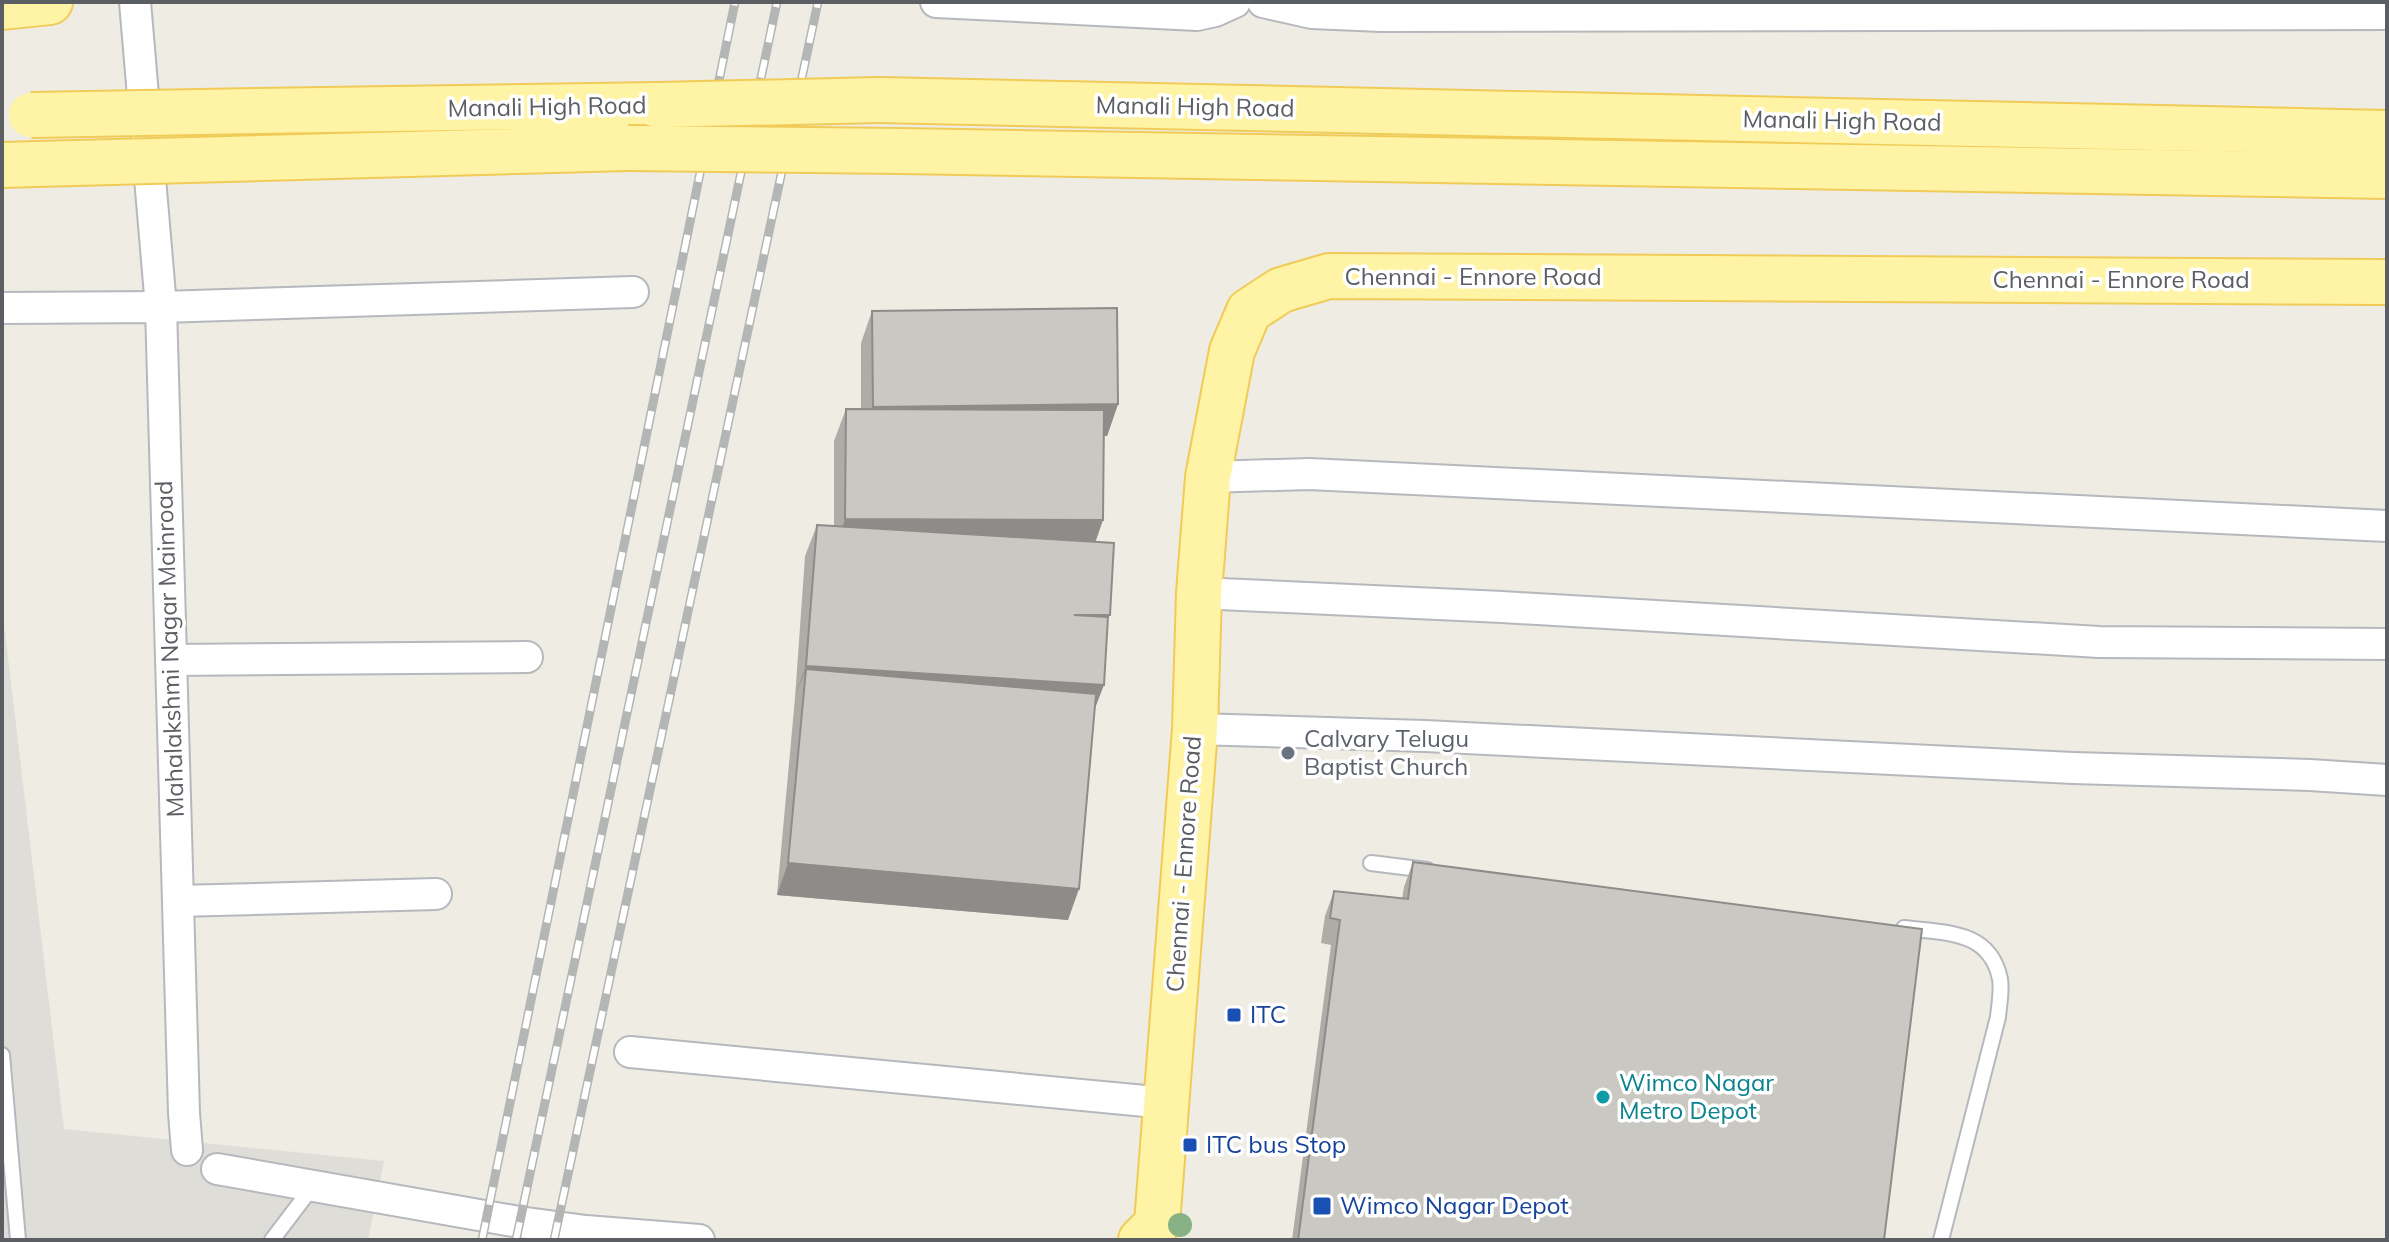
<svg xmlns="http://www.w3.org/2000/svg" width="2389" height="1242" font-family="Mulish,sans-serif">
	<rect width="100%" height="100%" fill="#eeece3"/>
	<path fill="#dfddd7" d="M2,607L64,1129L384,1161L368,1240H2Z"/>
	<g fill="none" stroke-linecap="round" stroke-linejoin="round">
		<g stroke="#b5b8bd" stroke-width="18">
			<g id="service">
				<path d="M1371,863L1427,870"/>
				<path d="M1904,928C1945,933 1990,930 2000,979C2002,991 1999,1005 1998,1017L1941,1240"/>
				<path d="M2,1055L18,1240"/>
				<path d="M272,1240L313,1186"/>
			</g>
		</g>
		<g stroke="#b5b8bd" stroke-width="34">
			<g id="minor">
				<path d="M135,2L161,307L633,292"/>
				<path d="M936,2L1197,15L1215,11L1235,2"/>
				<path d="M1263,2L1312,13L1381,16L2387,14"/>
				<path d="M2,308L161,307L184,1113L187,1150"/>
				<path d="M1208,477L1309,474L2387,526"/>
				<path d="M1199,593L1502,607L2099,642L2387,644"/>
				<path d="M171,660L527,657"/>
				<path d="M1195,729L1425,736L2073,768L2310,775L2387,780"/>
				<path d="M178,901L436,894"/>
				<path d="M630,1052L1166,1103"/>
				<path d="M217,1169L519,1222L586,1231L699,1240"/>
			</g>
		</g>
		<g stroke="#f1cb58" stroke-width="48">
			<g id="primary">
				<path d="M2,7L50,2"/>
				<path d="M879,100L2387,133"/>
				<path d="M256,111L657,105"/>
				<path d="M901,151L2387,176"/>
				<path d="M262,158L628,148"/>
				<path d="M2,165L37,164"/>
				<path d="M1141,1240L1157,1224L1195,729L1199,593L1208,477L1232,351L1249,311L1281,290L1329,276L2387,282"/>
			</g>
		</g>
		<use href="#service" stroke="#fff" stroke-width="14"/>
		<use href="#minor" stroke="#fff" stroke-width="30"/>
		<use href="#primary" stroke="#fff4a6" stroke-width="44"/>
		<g stroke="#b4b5b5" stroke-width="9">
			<g id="rail">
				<path d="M482,1240L735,2"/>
				<path d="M516,1240L777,2"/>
				<path d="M554,1240L818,2"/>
			</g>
		</g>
		<use href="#rail" stroke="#fff" stroke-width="6" stroke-dasharray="18" stroke-linecap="butt"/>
		<g stroke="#f1cb58" stroke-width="48" stroke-linecap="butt">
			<g id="primary-bridge">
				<path d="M657,105L879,100"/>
				<path d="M31,115L256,111"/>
				<path d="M628,148L901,151"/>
				<path d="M37,164L262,158"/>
			</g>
		</g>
		<use href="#primary-bridge" stroke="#fff4a6" stroke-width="44"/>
	</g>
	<circle fill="#88b286" cx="1180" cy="1225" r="12"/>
	<g fill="#aeaca7">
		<path d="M872,311L1118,404L1107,436H1104L1095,542L1108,620L1095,709L1068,920L777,895L795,698L805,556L817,525L834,526V441L846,409H861V343Z"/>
		<path d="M1413,862L1884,1240H1292L1331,945L1321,943L1325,916L1334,891L1402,899L1404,887Z"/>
	</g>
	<g fill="#8d8c88">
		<path d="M1118,404L1107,436L862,439L873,407Z"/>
		<path d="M845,519L1103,520L1092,552L834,551Z"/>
		<path d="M806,666L1104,685L1092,716L806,669L794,698Z"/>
		<path d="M788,863L1079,889L1068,920L777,895Z"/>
	</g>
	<g fill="#cac8c2" stroke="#8d8c88" stroke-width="2">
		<path d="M1117,308L1118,404L873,407L872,311Z"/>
		<path d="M846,409L1104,410L1103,520L845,519Z"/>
		<path d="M817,525L1114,543L1110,615H1074L1108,617L1104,685L806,666Z"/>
		<path d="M806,669L1096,694L1079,889L788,863Z"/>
		<path d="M1413,862L1922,929L1884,1240H1298L1340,920L1330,918L1334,891L1408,899Z"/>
	</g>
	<circle fill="#6b7280" stroke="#fff" stroke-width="3" cx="1288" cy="753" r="8"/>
	<g fill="#1a4fb4" stroke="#fff" stroke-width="3">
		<rect x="1226" y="1007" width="16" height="16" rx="4"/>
		<rect x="1182" y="1137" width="16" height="16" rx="4"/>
		<rect x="1312" y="1196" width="20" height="20" rx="4"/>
	</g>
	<circle fill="#0f9aa8" stroke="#fff" stroke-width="3" cx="1603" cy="1097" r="8"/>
	<g text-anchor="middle" stroke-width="7" stroke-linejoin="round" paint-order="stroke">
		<g font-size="24" fill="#5b5e63" stroke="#fff">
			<text transform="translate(547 107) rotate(-1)" y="8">Manali High Road</text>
			<text transform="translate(1195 107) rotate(1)" y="8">Manali High Road</text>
			<text transform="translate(1842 121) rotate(1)" y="8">Manali High Road</text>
			<text x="1473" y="285">Chennai - Ennore Road</text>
			<text x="2121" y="288">Chennai - Ennore Road</text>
			<text transform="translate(170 649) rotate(-92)" y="8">Mahalakshmi Nagar Mainroad</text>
			<text transform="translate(1184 864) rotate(-86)" y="8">Chennai - Ennore Road</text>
		</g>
		<g font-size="24" fill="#5b616d" stroke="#fff" text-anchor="start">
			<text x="1304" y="747">Calvary Telugu<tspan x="1304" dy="28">Baptist Church</tspan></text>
		</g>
		<g font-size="24" fill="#164399" stroke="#fff" text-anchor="start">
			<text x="1250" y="1023">ITC</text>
			<text x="1206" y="1153">ITC bus Stop</text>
			<text x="1340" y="1214">Wimco Nagar Depot</text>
		</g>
		<g font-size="24" fill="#0d838f" stroke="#fff" text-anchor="start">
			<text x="1619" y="1091">Wimco Nagar<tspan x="1619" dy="28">Metro Depot</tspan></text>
		</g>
	</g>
	<rect width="2389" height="1242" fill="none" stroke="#5b5e63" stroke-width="8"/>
</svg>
